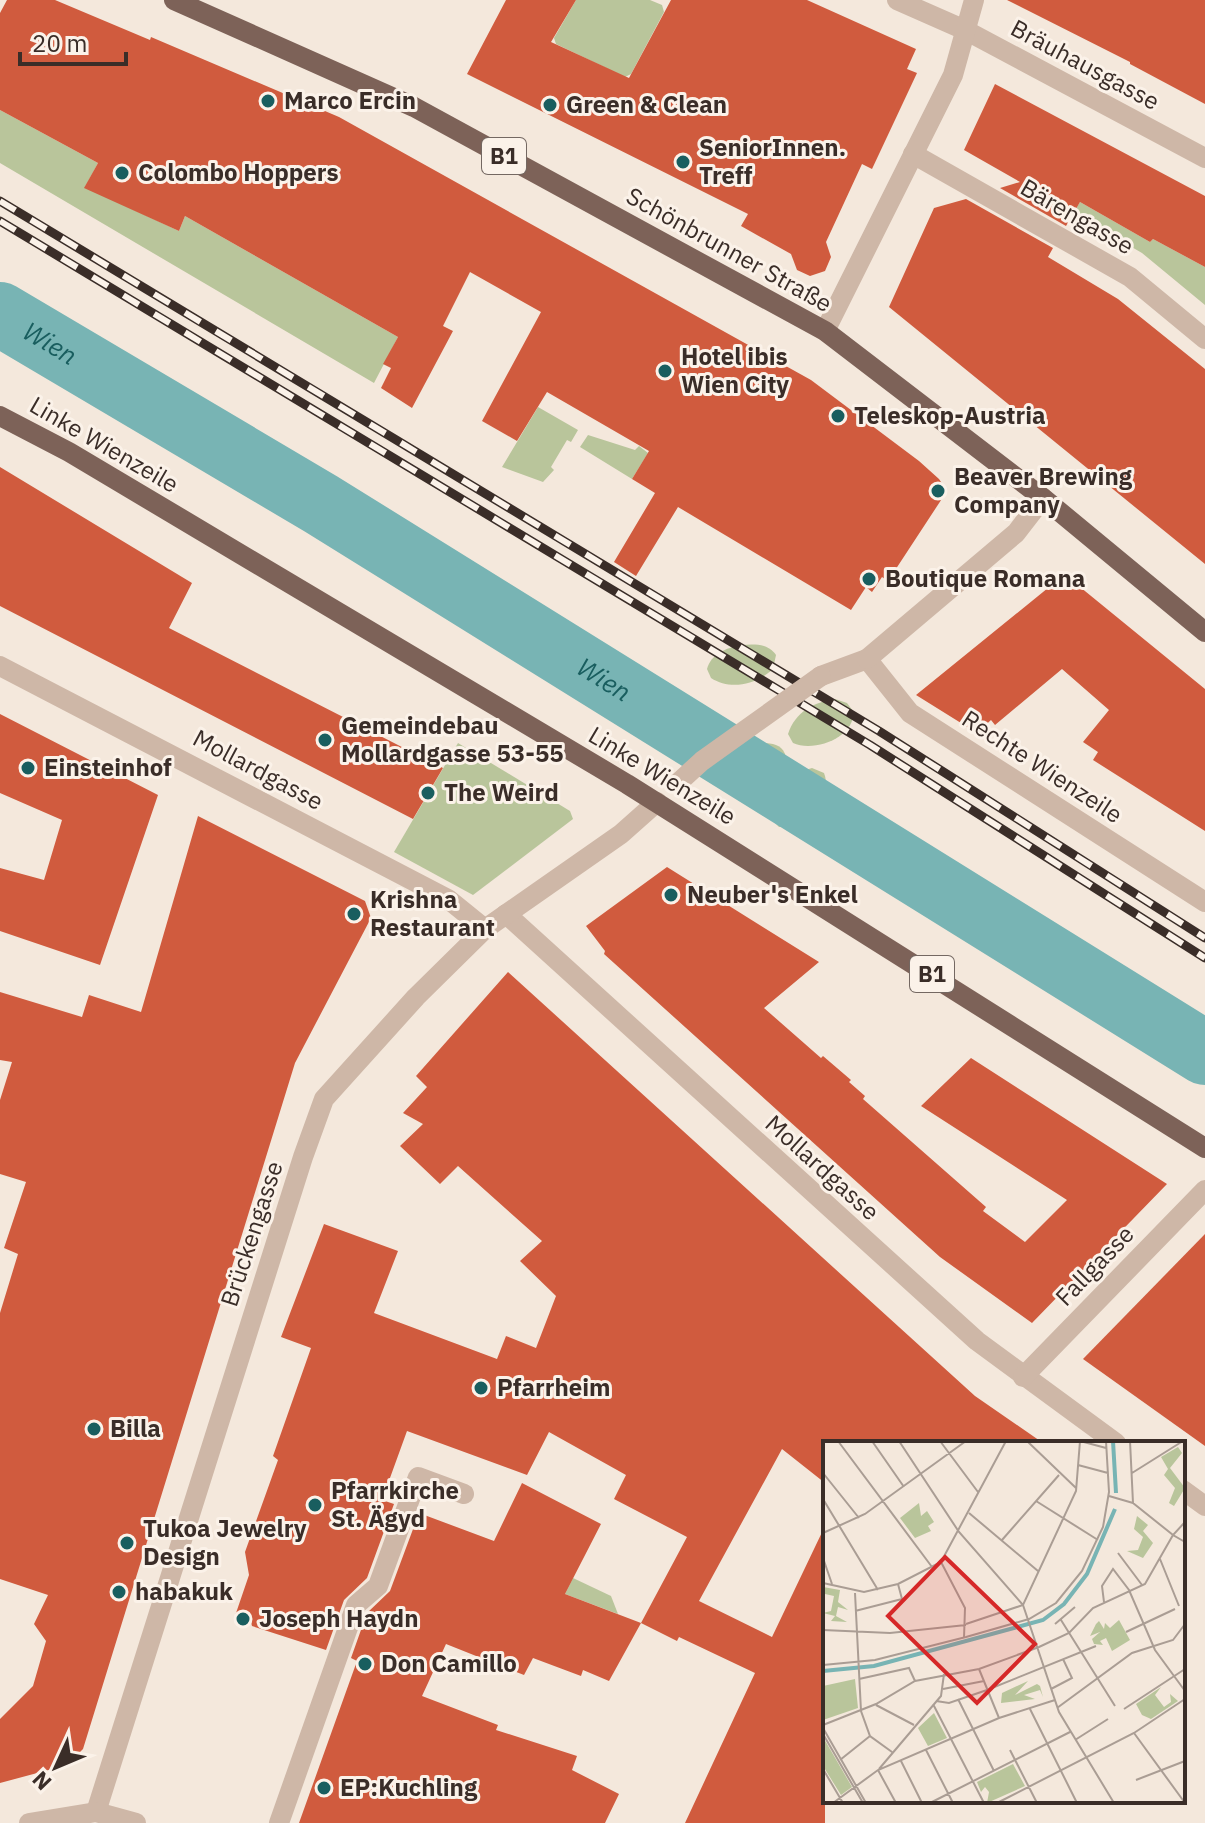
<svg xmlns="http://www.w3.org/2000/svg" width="1205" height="1823" font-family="'IBM Plex Sans',sans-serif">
	<rect width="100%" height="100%" fill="#f4e8dc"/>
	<g fill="#b9c59b">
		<path d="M576,0H650L662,5L664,12L631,74L625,77L556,44L554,38Z"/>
		<path d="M0,110L98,163L85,187L179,231L185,216L398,337L374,383L0,163Z"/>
		<path d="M1080,202L1150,242L1153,239L1205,267V305L1142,253L1073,213Z"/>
		<path d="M538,407L578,430L571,442L567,440L551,467L554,470L543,482L502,467Z"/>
		<path d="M588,435L635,450L639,446L648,453L632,479L580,447Z"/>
		<path d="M741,645C754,644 768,643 776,655L773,669C757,684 731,691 711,678L707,669C711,654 726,648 741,645Z"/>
		<path d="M835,699L847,703L853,711C856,737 814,753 793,743L788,734C795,712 814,702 835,699Z"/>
		<path d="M458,743L570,811L573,819L473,895L394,852Z"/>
		<path d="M766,743C776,744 783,746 786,757C781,782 734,809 721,777C728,757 745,748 766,743Z"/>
		<path d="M812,768L824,773C834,799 805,829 779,827C755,805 790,774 812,768Z"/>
		<path d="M573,1578L611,1596L618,1614L565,1594Z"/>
	</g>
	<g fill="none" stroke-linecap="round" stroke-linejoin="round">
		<path stroke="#78b4b4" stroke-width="64" id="s1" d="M0,314L321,504L1205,1053"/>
	</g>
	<g fill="#d05b3e">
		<path d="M7,0H55L150,40L151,37L339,117L811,380L919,461L939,479L947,491L888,581L882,577L872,592L866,587L851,610L678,507L636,576L614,562L655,493L632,479L649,451L547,392L517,441L482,421L541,312L470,272L443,326L453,331L412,408L381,388L391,368L383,364L398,337L185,216L179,231L84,188L98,163L0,110V13Z"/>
		<path d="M506,0H576L551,42L629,78L671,0H807L916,49L907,69L917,73L872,169L862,164L826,242L831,257L825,271L810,276L797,270L791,254L741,226L748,214L467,74Z"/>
		<path d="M1007,0H1205V104L1130,64V62Z"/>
		<path d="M995,84L1205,196V267L1153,239L1150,242L1080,202L1066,226L1000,188L1020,182L964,150Z"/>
		<path d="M966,199L1053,248L1048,257L1118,299L1205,369V564L889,307L934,208Z"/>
		<path d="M0,467L192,583L169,628L443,768L413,819L0,606Z"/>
		<path d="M1069,578L1205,689V831L1093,760L1098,752L1083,742L1109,710L1062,669L995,725L991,720L977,733L916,695L1059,579Z"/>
		<path d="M0,714L158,795L100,965L0,931V868L44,880L62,820L0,793Z"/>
		<path d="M198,816L365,901L371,918L295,1063L83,1749L67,1765L0,1783V1719L33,1686L46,1641L34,1624L48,1595L0,1579V1313L18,1254L4,1248L26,1182L0,1174V1100L12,1062L0,1060V992L82,1017L89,995L141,1012Z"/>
		<path d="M667,867L819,962L764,1008L821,1058L823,1056L851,1080L849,1082L865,1096L863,1099L986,1207L983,1211L1025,1242L1067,1200L921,1106L971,1058L1167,1184L1032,1323L940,1257L604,954L605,951L586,926Z"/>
		<path d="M508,972L975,1396L1043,1443H825V1483L782,1449L699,1601L772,1637L825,1526V1823H685L755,1673L679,1637L677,1641L641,1623L687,1537L614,1499L626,1475L549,1432L527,1475L407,1431L382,1500L394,1504L367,1578L344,1600L326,1650L252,1626L251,1622L235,1616L249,1575L245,1552L278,1460L273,1456L311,1348L281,1337L324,1224L398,1251L374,1313L497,1359L506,1336L536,1348L556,1296L520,1261L542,1241L458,1166L440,1184L400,1146L423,1124L403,1113L427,1087L416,1076Z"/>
		<path d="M1205,1234V1446L1083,1359Z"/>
		<path d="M522,1483L601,1524L565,1594L641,1623L609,1681L583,1670L581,1676L533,1658L524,1675L446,1644L422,1696L498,1725L496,1730L577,1756L572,1770L619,1794L605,1823H299L357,1661L351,1658L367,1613L390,1591L419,1513L494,1541Z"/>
	</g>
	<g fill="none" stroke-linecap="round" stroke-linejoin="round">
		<g stroke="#ceb7a7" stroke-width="20">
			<path d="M821,676L867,659L910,713L1205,902"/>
			<path d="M279,1823L356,1605L378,1586L418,1477L464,1494"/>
		</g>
		<g stroke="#ceb7a7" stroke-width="20">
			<path d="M897,0L965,30L1205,158"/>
			<path d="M913,154L1130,277L1205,339"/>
			<path d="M825,331L953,75L974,0"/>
			<path d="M867,659L1016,533L1043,498"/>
			<path d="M0,666L448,899L485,929"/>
			<path d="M506,914L977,1341L1116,1443"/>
			<path d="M1023,1377L1205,1190"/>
			<path d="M1183,1490L1205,1506"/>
			<path d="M96,1812L303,1157L324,1099L416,997L485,929L621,834L657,802"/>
		</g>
		<path stroke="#ceb7a7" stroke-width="20" d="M29,1823L96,1812L136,1823"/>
		<g stroke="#7d6258" stroke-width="20">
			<path d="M174,0L414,107L825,331L1043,498L1205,632"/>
			<path d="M0,416L69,452L627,784L1205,1148"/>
		</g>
		<g stroke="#3a2d28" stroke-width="9">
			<g id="rail">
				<path d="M0,201L879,731L1205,938"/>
				<path d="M0,221L870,745L1205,958"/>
			</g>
		</g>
		<use href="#rail" stroke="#fbf2e9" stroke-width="6" stroke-dasharray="18" stroke-linecap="butt"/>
		<path stroke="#ceb7a7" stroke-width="20" d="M678,783L702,761L821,676"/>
	</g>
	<g fill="#195e5f" stroke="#fbf2e9" stroke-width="3">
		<circle cx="268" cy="101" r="8"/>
		<circle cx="550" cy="105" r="8"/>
		<circle cx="683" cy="162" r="8"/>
		<circle cx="122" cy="173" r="8"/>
		<circle cx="665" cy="371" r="8"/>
		<circle cx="838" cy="416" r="8"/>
		<circle cx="938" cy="491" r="8"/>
		<circle cx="869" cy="579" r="8"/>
		<circle cx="325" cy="740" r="8"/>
		<circle cx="28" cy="768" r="8"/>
		<circle cx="428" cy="793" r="8"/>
		<circle cx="671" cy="895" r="8"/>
		<circle cx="354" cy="914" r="8"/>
		<circle cx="481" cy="1388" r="8"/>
		<circle cx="94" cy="1429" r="8"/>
		<circle cx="315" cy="1505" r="8"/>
		<circle cx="127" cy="1543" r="8"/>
		<circle cx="119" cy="1592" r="8"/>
		<circle cx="243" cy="1619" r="8"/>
		<circle cx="365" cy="1664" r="8"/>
		<circle cx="324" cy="1788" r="8"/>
	</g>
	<g text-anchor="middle" stroke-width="6" stroke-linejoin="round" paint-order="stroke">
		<g fill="#fbf2e9" stroke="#746862" stroke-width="2">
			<rect x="482" y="138" width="44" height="36" rx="6"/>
			<rect x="910" y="956" width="44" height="36" rx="6"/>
		</g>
		<g font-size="22" font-weight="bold" fill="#3a2d28">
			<text x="504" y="164">B1</text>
			<text x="932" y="982">B1</text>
		</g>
		<g font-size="24" fill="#3a2d28" stroke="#fbf2e9">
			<text transform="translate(1085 65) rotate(28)" y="8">Bräuhausgasse</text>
			<text transform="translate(1077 217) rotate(30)" y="8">Bärengasse</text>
			<text transform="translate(729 250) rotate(29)" y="8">Schönbrunner Straße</text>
			<text transform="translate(104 445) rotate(30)" y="8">Linke Wienzeile</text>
			<text transform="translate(1042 767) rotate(33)" y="8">Rechte Wienzeile</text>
			<text transform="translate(258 770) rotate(28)" y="8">Mollardgasse</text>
			<text transform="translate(662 776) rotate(31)" y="8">Linke Wienzeile</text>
			<text transform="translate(822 1168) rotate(42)" y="8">Mollardgasse</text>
			<text transform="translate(252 1234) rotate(-72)" y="8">Brückengasse</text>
			<text transform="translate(1095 1266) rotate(-46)" y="8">Fallgasse</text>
		</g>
		<g font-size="24" font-weight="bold" fill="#3a2d28" stroke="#fbf2e9" text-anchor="start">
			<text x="284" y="109">Marco Ercin</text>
			<text x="566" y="113">Green &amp; Clean</text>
			<text x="699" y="156">SeniorInnen.<tspan x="699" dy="28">Treff</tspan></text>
			<text x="138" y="181">Colombo Hoppers</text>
			<text x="681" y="365">Hotel ibis<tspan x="681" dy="28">Wien City</tspan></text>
			<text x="854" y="424">Teleskop-Austria</text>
			<text x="954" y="485">Beaver Brewing<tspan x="954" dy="28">Company</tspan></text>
			<text x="885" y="587">Boutique Romana</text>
			<text x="341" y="734">Gemeindebau<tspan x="341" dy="28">Mollardgasse 53-55</tspan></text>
			<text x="44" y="776">Einsteinhof</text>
			<text x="444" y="801">The Weird</text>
			<text x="687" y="903">Neuber's Enkel</text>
			<text x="370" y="908">Krishna<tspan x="370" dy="28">Restaurant</tspan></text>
			<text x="497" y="1396">Pfarrheim</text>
			<text x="110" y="1437">Billa</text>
			<text x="331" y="1499">Pfarrkirche<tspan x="331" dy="28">St. Ägyd</tspan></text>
			<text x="143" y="1537">Tukoa Jewelry<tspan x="143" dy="28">Design</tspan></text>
			<text x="135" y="1600">habakuk</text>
			<text x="259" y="1627">Joseph Haydn</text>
			<text x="381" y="1672">Don Camillo</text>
			<text x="340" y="1796">EP:Kuchling</text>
		</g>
		<g font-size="26" font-style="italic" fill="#195e5f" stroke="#fbf2e9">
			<text dy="9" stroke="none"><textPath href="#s1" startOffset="58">Wien</textPath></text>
			<text dy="9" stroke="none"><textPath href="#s1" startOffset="706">Wien</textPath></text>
		</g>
	</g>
	<g transform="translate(823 1441)">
		<rect width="362" height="362" fill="#f4e8dc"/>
		<path d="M355,6L359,12L347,27L362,47L351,65L346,62L352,47L341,34L345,28L338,16ZM96,62L98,75L104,70L111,81L105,85L108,90L92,97L77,77ZM314,75L325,84L320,90L330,102L320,117L304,110L315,109L320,96L311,88ZM0,146L17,149L15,161L25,169L15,166L13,175L24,181L8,180L12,175L0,172L8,170L11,155L2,153L0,168ZM296,179L307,199L289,210L283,197L277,200L280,204L271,203L269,198L277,191L267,195L273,183L276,180L281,188L282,182L287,187ZM32,238L35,267L0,279V245ZM205,240L192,254L214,243L217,245L220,256L217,249L201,254L212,258L178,262L179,252ZM338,246L332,254L341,266L348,261L347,253L355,260L328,278L319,274L313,263ZM111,272L124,297L105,305L95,287ZM0,296L29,346L18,354L0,325ZM190,323L202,345L164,362L166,351L162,346L158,351L154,341Z" fill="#b9c59b"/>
		<path fill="none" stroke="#78b4b4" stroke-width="4" d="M290,0L293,52M0,230L51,225L220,179L241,163L264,133L292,68"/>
		<path fill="none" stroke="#aa9d94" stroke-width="2" d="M15,0L109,126M49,0L81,46M76,0L136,91L200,164L236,271L291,362M117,0L155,51M204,0L253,47M257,0L283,7M255,24L285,32M0,32L36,77M309,32L360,0M286,55L310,62M0,58L55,149M213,60L275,99M146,72L215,130M362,81L350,94L362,101M0,92L42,73L143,0M179,99L236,34M295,112L319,144M0,117L9,143M337,118L356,165M118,121L142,167L141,197M0,142L41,151L75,143L118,121L183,0M32,152L38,270L47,295L69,311M281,161L279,145L290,128L306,149L332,209L362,250M32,170L79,158L75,143M238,179L292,265M143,183L200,164L253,50L257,0M232,183L252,166M0,189L67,192L143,184M303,191L352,168M0,224L52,219L143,196L206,178L233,162L259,130L280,86L286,51L283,0M156,228L176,277M36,238L86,227L92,240M120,248L161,240M228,248L249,237L240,218M135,258L171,330M113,260L126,262L164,249L273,205M110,263L161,362M53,264L91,284M234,267L309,212L350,199L362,183M207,268L254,362M301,268L362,228M0,284L53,263L92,240L156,228L216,206L246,192L270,167L322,143L350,94L310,62L307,0M0,287L43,362M311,292L362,362M0,293L40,362M252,299L285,278M103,309L130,362M187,309L214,362M17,319L47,295M78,320L99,362M0,328L20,362M56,328L118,255L121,233M55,329L73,362M313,339L362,320M10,362L55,329L176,277L232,259M107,362L247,291M174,362L311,292L362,258"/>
		<path fill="#d62828" fill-opacity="0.15" stroke="#d62828" stroke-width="4" d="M122,116L212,203L154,262L65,175Z"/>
		<rect width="362" height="362" fill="none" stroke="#3a2d28" stroke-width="4"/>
	</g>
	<g transform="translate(56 1767) rotate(226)" stroke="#fbf2e9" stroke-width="6" paint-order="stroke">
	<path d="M0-6L14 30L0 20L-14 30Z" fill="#3a2d28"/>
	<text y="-12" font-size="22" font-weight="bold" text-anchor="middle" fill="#3a2d28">N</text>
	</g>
	<path d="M20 52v12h106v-12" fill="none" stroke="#3a2d28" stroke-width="4"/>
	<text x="32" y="52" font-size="24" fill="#3a2d28" stroke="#fbf2e9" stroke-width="6" paint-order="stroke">20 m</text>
</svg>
